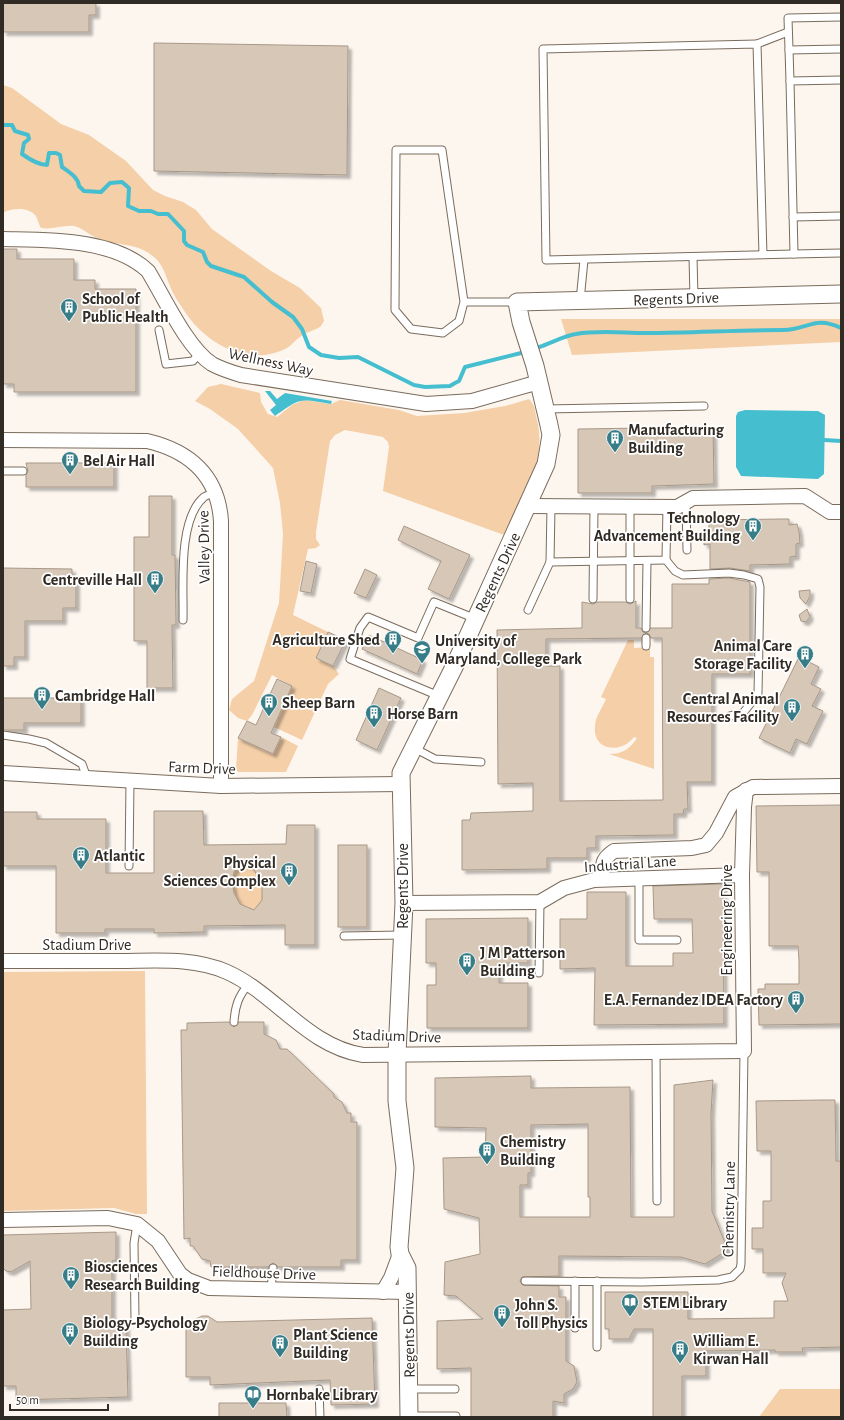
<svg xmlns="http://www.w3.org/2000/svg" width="844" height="1420" font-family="'Alegreya Sans',sans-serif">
	<defs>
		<filter id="shadow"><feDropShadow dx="3.5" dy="3.5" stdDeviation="1" flood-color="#0004"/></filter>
	</defs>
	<rect width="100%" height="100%" fill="#fdf6ef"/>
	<g fill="#f4cfa8">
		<path d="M3,85L12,88L61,124L89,135L126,161L153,190L165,196L183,202L196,210L212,229L271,271L300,288L321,308L324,321L321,326C315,331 307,331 300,337C295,340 292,345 287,348C249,368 206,344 185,312C180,304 173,295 170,286C164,272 163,263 150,254C134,242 112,246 95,237C88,234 81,227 74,226C63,225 52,230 41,228C38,224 38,217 34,214C27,207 11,208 3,213Z"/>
		<path d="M561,319H841V342L572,355Z"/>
		<path d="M221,384L260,393L261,402L268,414L277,417L292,405L304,400L331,404L340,400L399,410L417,416L464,413L505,406L529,399C534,404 535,409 536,416C549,460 523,496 504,535L383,491L389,447L388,442L383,437L345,430L335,435L330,441L316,532V539L320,545L316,548L308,549L293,615L328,632L316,658L333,666L339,674L328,684L302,740L274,727L292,686L272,675L252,715L247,721L238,718L229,710L232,699L254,681L279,603L283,534L280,503L273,468L238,429L210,409L195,401L208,387Z"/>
		<path d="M628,640H634V648L650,647V657H654V769L609,754C622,754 629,750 637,738L634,737C620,755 592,750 595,726C595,717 603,707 606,699L601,697Z"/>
		<path d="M281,737L298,746L286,772H238L236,769L238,738L272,754Z"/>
		<path d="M242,864C260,863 273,900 255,909C240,916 220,877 242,864Z"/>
		<path d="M145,971L147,1214H136L114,1208L3,1211V972Z"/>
		<path d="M780,1389H841V1417H759Z"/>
	</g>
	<g fill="#45bed0">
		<path d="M265,391H270L277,399L285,393L332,401L331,404C299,399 302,397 275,416L270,410L276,405Z"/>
		<path d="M745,410L818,411L825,415L824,474L818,479L741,476L736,467V416L738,412Z"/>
	</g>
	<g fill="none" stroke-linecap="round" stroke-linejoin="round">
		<g stroke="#45bed0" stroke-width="4">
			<path d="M3,125H12L15,131L28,135L29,139L24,143L22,154C29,159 38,165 47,165L49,153H56L60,155L62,167C69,172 78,177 79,186L84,191L101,192L110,183L122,182L129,188L128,206L139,211H151L158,214H168L184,231V241L187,245L203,252L207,262L211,266L244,277L272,302L293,317L302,329L309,347L321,355L339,358L358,357L414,385L425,387L450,386L455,383L459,381L465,367L521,353"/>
			<path d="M539,347C549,344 566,335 576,334C599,330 623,333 646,333C691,333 737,330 783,330C808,330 814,315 841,328"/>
			<path d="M824,440L841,441"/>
		</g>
	</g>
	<g fill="#d7c7b7" stroke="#a79888" fill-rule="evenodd" filter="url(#shadow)">
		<path d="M3,3H96V15H89V32H3Z"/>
		<path d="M154,43L348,46L347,175L154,171Z"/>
		<path d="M3,249H17V259H74V280H95V289H136V392H14V384H3Z"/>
		<path d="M713,427L714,484L652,486V493H578V429Z"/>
		<path d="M26,463H114V487H26V475L28,471Z"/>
		<path d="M149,496H172V555H175L176,620V625H172L173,688H147V641H134V537H149Z"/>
		<path d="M782,519H789V525L797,524L799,531L800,543L796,544V556L790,557V564L750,565V571L730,568L710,569V544L704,545V530H709V520Z"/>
		<path d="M404,526L470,555L449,599L428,589L441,561L398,540Z"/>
		<path d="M306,561L317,564L311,593L300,591Z"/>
		<path d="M3,568L72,569V580H76V608H63V621H25V657H14V666H3Z"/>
		<path d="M365,569L377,575L366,598L354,593Z"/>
		<path d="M729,578L750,582V674H712V782H687L688,809H684L683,814H674V835L596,836V848H587V858H547V869L462,870V820H470L471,813L533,811V783L498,784L497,630L582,628V602L593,604L597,602H626L630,604L636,601V628H641L643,632L646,633L651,628H672V584H709V579ZM646,633L649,634L651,638H662L663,800L560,801V666H546V639L641,638Z"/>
		<path d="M810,590V596L806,604L800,598L799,591Z"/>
		<path d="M807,609L810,617L806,622L801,621L799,615Z"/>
		<path d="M328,632L346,640L333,666L316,658Z"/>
		<path d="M369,635L423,660L417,674L362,649Z"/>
		<path d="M799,657L819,667L811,684L821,689L812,706L823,711L807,744L796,739L790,753L759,738Z"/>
		<path d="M277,679L292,686L271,733L281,737L273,754L238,738L247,721L256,725Z"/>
		<path d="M379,688L401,698L377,750L356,740Z"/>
		<path d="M3,698H81V723H24V730H3Z"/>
		<path d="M841,805V1024L759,1025L758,989H765V984H799V961L798,946H769V872H757L756,806Z"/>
		<path d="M154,811H203L204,845L286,844L287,825H315V945H285V925L204,926V932L154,933V929H105V933H56V866H3V812H37V819H106V873H154ZM242,864L248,865L253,868L262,884V900L254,910L240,904L234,893L232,882L234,872L236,868Z"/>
		<rect x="338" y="845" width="29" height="82"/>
		<path d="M723,884L724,1024L594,1025L595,968L560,969V919H587V892H626V966H673V953H693L692,919H654L653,886Z"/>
		<path d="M528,918V963H499V983H528V1028H427V985H436V963H426V919Z"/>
		<path d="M229,1022L234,1027L239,1022H264V1034L276,1040L280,1049H287L334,1094V1097L342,1102L347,1113H351V1122H357V1260H341V1267H278L273,1263L268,1267H211L210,1261L202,1259L193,1246H190V1238L184,1239L181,1030H187V1023Z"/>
		<path d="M531,1076V1088L630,1087L631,1217H674V1085L713,1080L711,1113L712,1211L728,1250L705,1264L681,1257L559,1256V1276L522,1277L520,1281L523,1285L559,1286V1297H566V1361L574,1366L577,1382L573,1389L564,1394V1403L553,1401V1417H471V1368L437,1369V1321L483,1319L456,1296L444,1295L445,1262L480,1254L479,1218L444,1209L443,1158L485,1157L486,1128L435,1127V1078ZM588,1124V1197H590V1217H520V1185H528V1173H531V1125Z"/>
		<path d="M822,1100H835L836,1161H841V1347L802,1348L803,1352H775V1350L706,1351V1376H682V1417H653V1329H634L629,1339H609V1329H605V1292H688V1319L774,1318V1301H788L782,1283L786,1273H763V1249H752V1228H763V1201H771V1151H757L756,1101Z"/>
		<path d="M116,1232V1260L112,1261V1326H126L128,1397L16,1400V1386H3V1310L31,1309L30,1261L11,1272L6,1271L3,1268V1235Z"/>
		<path d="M208,1316L217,1322L372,1318L375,1404L331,1405L330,1380L210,1385V1377H186V1330L192,1321L202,1316Z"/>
		<path d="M219,1403H286L287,1417H219Z"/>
	</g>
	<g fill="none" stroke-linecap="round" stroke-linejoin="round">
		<g stroke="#7a6c5d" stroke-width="9">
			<g id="service">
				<path d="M757,44L788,32"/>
				<path d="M789,50L841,49"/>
				<path d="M841,80L790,81L794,254L841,253"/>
				<path d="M790,81L788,18L841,17"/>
				<path d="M793,217L841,216"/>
				<path d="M763,255L757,44L543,49L546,260L794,254"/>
				<path d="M693,257L694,298"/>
				<path d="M580,301L584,260"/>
				<path d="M464,302L442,150H396L395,310L411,329L443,333L459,321L464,302H517"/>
				<path d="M159,330L166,364L193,361L199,353"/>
				<path d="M546,409L704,406"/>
				<path d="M3,471H23"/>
				<path d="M686,502L687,550"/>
				<path d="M630,507V599"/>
				<path d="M666,560L675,571L683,575L729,573L744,575L758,579L760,587L758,694L743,713L730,716"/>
				<path d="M550,562L666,560L667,507"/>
				<path d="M593,599L594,507"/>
				<path d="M528,610L550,562L551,507"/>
				<path d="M183,620C184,588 177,520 204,497C207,495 212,494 216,492"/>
				<path d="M646,628L647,561"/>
				<path d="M646,646V638"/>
				<path d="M439,696L350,659L360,628L368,617L418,638L434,602L476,619"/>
				<path d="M3,735L29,739L46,743L82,764L87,778"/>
				<path d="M414,748L435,759L481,762"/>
				<path d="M129,866L130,781"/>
				<path d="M639,878V940H677"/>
				<path d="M344,936L402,935"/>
				<path d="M539,973L540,902"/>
				<path d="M234,1022C235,1007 238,996 249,984"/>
				<path d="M656,1052L657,1201"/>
				<path d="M525,1281L642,1282L718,1280L732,1277L740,1269L741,1264L744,1051"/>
				<path d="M575,1281V1328"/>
				<path d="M597,1281V1347"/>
				<path d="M271,1290L273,1268"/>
				<path d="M135,1319L134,1243L137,1224"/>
				<path d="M319,1389L320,1417"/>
				<path d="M409,1389H455"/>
				<path d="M409,1416H456"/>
			</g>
		</g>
		<g stroke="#7a6c5d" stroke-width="16">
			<g id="minor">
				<path d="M3,239C48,240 113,238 148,271C164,297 187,348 212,364C221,369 231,372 241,375L426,404L472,401L539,382"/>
				<path d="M3,440L147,441C190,451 218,476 221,521V786"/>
				<path d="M528,506L677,507L693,498L805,496L830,512H841"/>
				<path d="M3,773L221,786L400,784"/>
				<path d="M602,879C603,864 601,860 614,851L692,848L706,845L716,833L735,797L753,787L841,786"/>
				<path d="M404,903L540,902L564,888L594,880L742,875"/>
				<path d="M3,961C42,961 80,961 119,961C155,961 193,957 227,972C276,994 307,1046 363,1055L744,1051L742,875L744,807L746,790"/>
				<path d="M3,1220L108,1218L137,1224L158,1241L180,1274L188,1280L209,1288L408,1292"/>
				<path d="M383,1292L391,1278L400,1254"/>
			</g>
		</g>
		<g stroke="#7a6c5d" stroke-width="19">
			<path id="tertiary" d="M409,1417L407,1268L400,1254L399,1247L405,1168L397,1101V1054L404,903L401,773L454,667L546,464L551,435L549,425L535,366L521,322L517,302L841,294"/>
		</g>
		<use href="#service" stroke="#fff" stroke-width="7"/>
		<use href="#minor" stroke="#fff" stroke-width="14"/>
		<use href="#tertiary" stroke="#fff" stroke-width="17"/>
	</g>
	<defs>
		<g id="building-pin" transform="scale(0.9)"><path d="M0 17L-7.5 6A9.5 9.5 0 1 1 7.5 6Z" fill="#367d88" stroke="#fff"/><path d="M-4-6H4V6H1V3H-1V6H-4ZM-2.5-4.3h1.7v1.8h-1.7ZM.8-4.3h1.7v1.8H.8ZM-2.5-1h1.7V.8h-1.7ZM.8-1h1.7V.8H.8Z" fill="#fff"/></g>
		<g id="university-pin" transform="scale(0.9)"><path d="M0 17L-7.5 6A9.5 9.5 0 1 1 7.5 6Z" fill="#367d88" stroke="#fff"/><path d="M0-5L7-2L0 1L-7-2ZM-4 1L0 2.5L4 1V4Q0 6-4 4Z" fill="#fff"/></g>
		<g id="library-pin" transform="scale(0.9)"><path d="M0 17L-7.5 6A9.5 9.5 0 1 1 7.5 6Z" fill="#367d88" stroke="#fff"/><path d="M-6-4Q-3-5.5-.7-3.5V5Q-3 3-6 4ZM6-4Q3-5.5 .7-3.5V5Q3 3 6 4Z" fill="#fff"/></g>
	</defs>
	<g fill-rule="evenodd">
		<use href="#building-pin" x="69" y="307"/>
		<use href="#building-pin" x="615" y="438"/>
		<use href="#building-pin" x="70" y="460"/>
		<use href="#building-pin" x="753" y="526"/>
		<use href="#building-pin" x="155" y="579"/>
		<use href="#building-pin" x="393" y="639"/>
		<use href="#university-pin" x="422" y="649"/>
		<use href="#building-pin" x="805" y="654"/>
		<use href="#building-pin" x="42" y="695"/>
		<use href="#building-pin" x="269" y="702"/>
		<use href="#building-pin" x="792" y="707"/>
		<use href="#building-pin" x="374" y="713"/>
		<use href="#building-pin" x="81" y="855"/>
		<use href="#building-pin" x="289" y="871"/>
		<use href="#building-pin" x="467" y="961"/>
		<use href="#building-pin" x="796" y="999"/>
		<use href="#building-pin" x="487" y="1150"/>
		<use href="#building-pin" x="71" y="1275"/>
		<use href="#library-pin" x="630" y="1302"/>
		<use href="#building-pin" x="502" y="1313"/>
		<use href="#building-pin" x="70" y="1331"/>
		<use href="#building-pin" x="280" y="1343"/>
		<use href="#building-pin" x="680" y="1349"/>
		<use href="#library-pin" x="253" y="1394"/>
	</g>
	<g text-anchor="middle" stroke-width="3.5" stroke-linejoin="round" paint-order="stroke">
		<g font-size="16" font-weight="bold" fill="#312b25" stroke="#fff" text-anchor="start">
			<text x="82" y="304">School of<tspan x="82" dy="18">Public Health</tspan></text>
			<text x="628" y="435">Manufacturing<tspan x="628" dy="18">Building</tspan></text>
			<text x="83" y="466">Bel Air Hall</text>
			<text x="740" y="523" text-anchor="end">Technology<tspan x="740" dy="18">Advancement Building</tspan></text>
			<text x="142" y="585" text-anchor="end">Centreville Hall</text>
			<text x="380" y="645" text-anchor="end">Agriculture Shed</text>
			<text x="435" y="646">University of<tspan x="435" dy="18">Maryland, College Park</tspan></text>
			<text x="792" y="651" text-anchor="end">Animal Care<tspan x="792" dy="18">Storage Facility</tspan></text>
			<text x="55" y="701">Cambridge Hall</text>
			<text x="779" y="704" text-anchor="end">Central Animal<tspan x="779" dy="18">Resources Facility</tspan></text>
			<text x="282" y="708">Sheep Barn</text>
			<text x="387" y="719">Horse Barn</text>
			<text x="94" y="861">Atlantic</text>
			<text x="276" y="868" text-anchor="end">Physical<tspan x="276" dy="18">Sciences Complex</tspan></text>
			<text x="480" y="958">J M Patterson<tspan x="480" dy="18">Building</tspan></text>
			<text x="783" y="1005" text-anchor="end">E.A. Fernandez IDEA Factory</text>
			<text x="500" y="1147">Chemistry<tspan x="500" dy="18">Building</tspan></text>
			<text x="84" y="1272">Biosciences<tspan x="84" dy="18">Research Building</tspan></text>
			<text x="643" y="1308">STEM Library</text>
			<text x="515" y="1310">John S.<tspan x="515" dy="18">Toll Physics</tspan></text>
			<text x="83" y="1328">Biology-Psychology<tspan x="83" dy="18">Building</tspan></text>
			<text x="293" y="1340">Plant Science<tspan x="293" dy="18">Building</tspan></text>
			<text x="693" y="1346">William E.<tspan x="693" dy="18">Kirwan Hall</tspan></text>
			<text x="266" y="1400">Hornbake Library</text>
		</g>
		<g font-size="16" fill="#312b25" stroke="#fff">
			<text transform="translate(676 298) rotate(-2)" y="6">Regents Drive</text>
			<text transform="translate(271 361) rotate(12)" y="6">Wellness Way</text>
			<text transform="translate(203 547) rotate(-91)" y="6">Valley Drive</text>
			<text transform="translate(497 572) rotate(-65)" y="6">Regents Drive</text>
			<text transform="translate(202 767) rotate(2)" y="6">Farm Drive</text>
			<text transform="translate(630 863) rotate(-4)" y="6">Industrial Lane</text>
			<text transform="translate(402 886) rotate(-90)" y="6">Regents Drive</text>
			<text transform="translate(726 920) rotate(-90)" y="6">Engineering Drive</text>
			<text x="87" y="950">Stadium Drive</text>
			<text transform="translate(397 1035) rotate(2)" y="6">Stadium Drive</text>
			<text transform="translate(728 1209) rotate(-89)" y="6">Chemistry Lane</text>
			<text transform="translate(264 1272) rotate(2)" y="6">Fieldhouse Drive</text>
			<text transform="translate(408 1335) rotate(-91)" y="6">Regents Drive</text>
		</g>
	</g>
	<rect width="844" height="1420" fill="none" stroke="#312b25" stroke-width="8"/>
	<path d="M10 1404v6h98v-6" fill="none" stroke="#312b25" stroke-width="2"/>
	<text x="16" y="1404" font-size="12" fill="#312b25" stroke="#ffffff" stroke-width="3" paint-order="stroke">50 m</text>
</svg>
